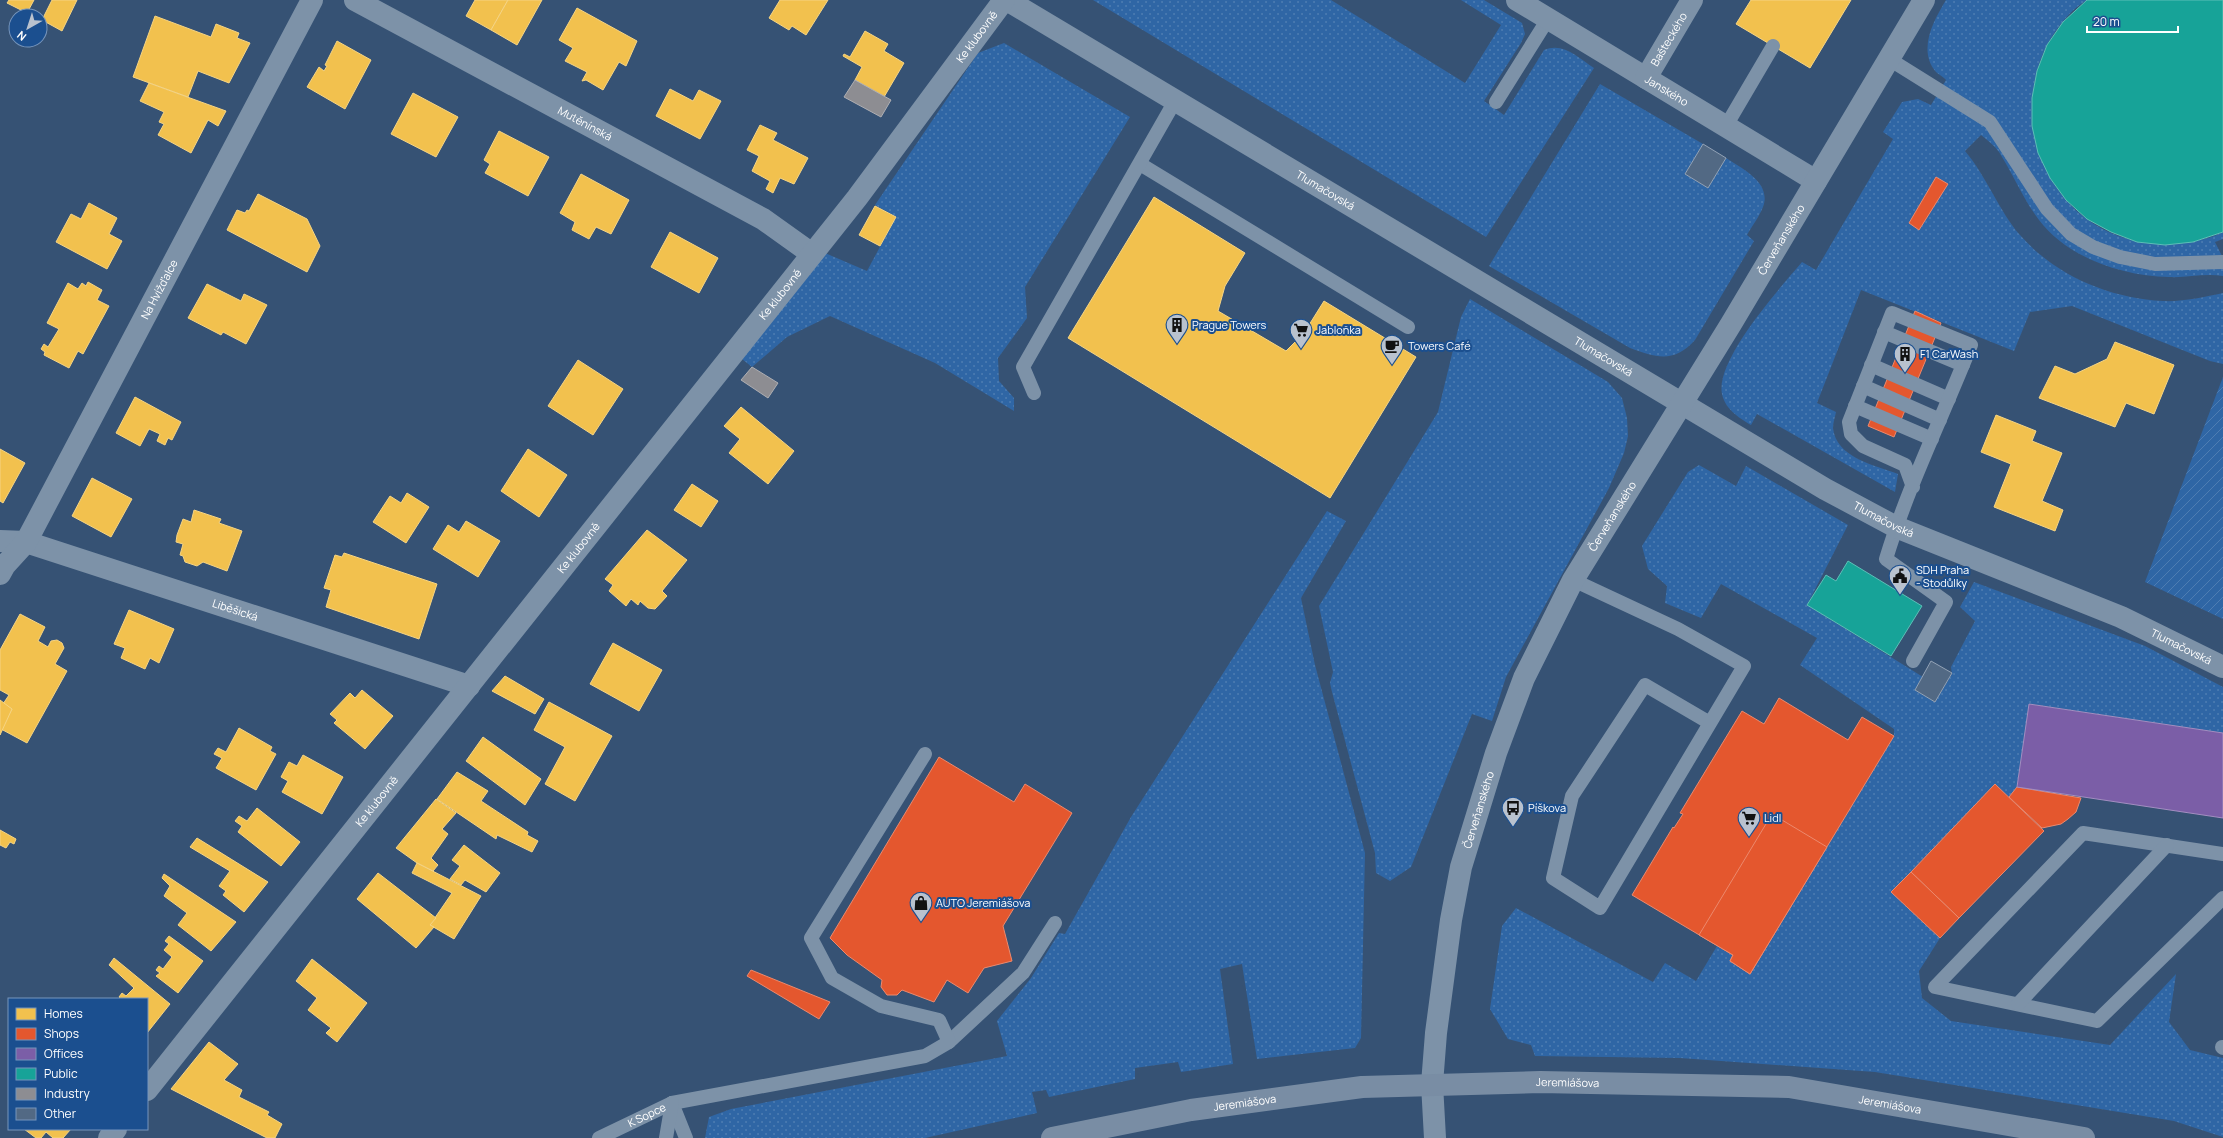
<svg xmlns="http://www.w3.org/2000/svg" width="2223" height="1138" font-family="Manrope,sans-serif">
	<defs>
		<pattern id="grass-dots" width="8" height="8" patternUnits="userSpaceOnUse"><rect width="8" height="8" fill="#2f66a5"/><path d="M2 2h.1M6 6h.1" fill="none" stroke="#4e7db2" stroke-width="1.8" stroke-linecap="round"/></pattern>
		<pattern id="garden-furrows" width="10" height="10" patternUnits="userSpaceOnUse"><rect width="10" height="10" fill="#2f66a5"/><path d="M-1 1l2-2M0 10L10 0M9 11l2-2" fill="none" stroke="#4e7db2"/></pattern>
	</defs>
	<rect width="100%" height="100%" fill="#365274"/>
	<g fill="url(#grass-dots)" fill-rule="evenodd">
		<path d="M1093,0H1331L1465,83L1501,25L1461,0H1484L1522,23L1525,34L1521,43L1484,101L1504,115L1544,50C1564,42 1578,58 1594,68L1486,237Z"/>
		<path d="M1946,0H2087C2067,12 2051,35 2042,56C2012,132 2053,224 2137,241C2145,243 2155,242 2164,242C2184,242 2205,242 2223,232V239L2215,242L2223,258V276C2204,273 2187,278 2169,277C2122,276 2068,258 2039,220C2023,199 2013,174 1999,152C1994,145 1987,140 1981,135L1965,151C1987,177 1999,211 2020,235C2056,276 2109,298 2163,301C2182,302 2204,297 2223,293V364L2210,361L2072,306L2030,312L2014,351L1861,290L1817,403L1836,412C1835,417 1833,423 1833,428C1836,458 1875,465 1898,474L1895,492L1757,414L1751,425C1739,418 1725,409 1722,394C1715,360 1780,288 1802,262L1816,270L1893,139L1883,132L1902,102L1918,99L1931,105L1946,80C1944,77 1939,75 1936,72C1917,50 1934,20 1946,0ZM1936,178L1947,184L1919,230L1909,223Z"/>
		<path d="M1004,43L1130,117L1025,287L1027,318L998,358L999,381L1014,398V411L935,363L830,316L787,337L752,367L742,359L825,253L867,271L896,217L875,205L978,53Z"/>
		<path d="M1600,84L1703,144L1685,174L1708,188L1726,158C1743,169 1772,183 1763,207C1759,217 1752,226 1747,235L1754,241L1695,340C1674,363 1657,358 1630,348L1489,266Z"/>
		<path d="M1470,299L1608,382L1622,398L1627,418L1628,436L1624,453L1609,488L1506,677L1492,721L1472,714L1411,867L1390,881L1376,873L1375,853L1332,692L1330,683L1333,672L1319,606L1438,412L1461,317Z"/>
		<path d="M1699,465L1736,486L1746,466L1848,525L1807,605L1923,677L1915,690L1935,702L1952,674L1951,667L1975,621L1960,607L1974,582L2145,646L2223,687V733L2030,704L2017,787L2009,797L1995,785L1892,892L1940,938L1919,971L1922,998L1951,1021L2110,1045L2176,974L2169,1022L2190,1050L2223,1058V1137L2174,1121L1875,1072L1680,1058L1535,1056L1531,1045L1508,1039L1490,1009L1502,926L1516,908L1653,982L1665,963L1696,981L1717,946L1733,955L1730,961L1750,973L1894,736V729L1800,665L1817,638L1721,584L1701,618L1665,603L1667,586L1648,569L1642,546L1688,472Z"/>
		<path d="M1327,511L1346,521L1301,598L1315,665L1365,853L1361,1038L1355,1048L1257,1059L1242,964L1220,969L1233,1064L1181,1072L1178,1062L1135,1068V1079L1049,1097L1046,1090L1032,1092L1037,1113L925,1138H705L709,1117L731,1109L1007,1056L997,1021L1031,978L1059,933L1065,934L1131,817Z"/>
	</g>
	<path fill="url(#garden-furrows)" d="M2223,377V619L2145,582Z"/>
	<g fill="#f2c14e" stroke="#f6d483">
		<path d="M9,0H34L27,13L7,3Z"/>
		<path d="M52,0H77L62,31L42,20Z"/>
		<path d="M475,0H508L491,30L466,16Z"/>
		<path d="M508,0H542L517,45L491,30Z"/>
		<path d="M780,0H828L806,35L792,26L789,30L769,18Z"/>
		<path d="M1751,0H1851L1810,68L1736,24Z"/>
		<path d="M577,8L637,41L626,66L619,62L603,90L586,80L582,81L587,72L565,61L573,48L559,40Z"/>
		<path d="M155,16L211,37L216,24L239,33L237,38L250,43L229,83L198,71L188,97L133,77Z"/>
		<path d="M865,31L888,44L884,51L904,63L884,97L855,80L862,67L843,56L844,54L850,57Z"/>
		<path d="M337,41L371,60L345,109L307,87L319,67L324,71L327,66L325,65Z"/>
		<path d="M149,83L190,98L226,111L218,126L208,120L191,153L158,135L164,124L159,122L164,112L140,101Z"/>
		<path d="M670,89L693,101L699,90L721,101L700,139L656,116Z"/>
		<path d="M413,93L458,117L436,157L391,134Z"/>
		<path d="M760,125L777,133L773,140L808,158L794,184L780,178L773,193L766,189L770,181L752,171L759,156L747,150Z"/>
		<path d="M499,131L549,157L528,196L485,173L490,164L484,160Z"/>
		<path d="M581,174L629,200L611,234L596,227L589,239L572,230L575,222L560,213Z"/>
		<path d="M258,194L307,219L320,246L307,272L227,230L237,210L245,213L247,210L249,211Z"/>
		<path d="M1154,197L1245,253L1225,286L1218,311L1286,351L1304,333L1324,301L1416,357L1330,498L1068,338Z"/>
		<path d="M89,203L117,218L109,234L122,241L107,269L56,242L71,214L81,219Z"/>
		<path d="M875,206L896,217L880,246L859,235Z"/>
		<path d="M670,232L718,258L699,293L651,267Z"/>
		<path d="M88,282L102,290L97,300L109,306L83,354L78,351L69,368L44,355L45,352L41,349L44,344L48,347L59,329L47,323L68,283L78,289L82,283L86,286Z"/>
		<path d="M207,284L241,301L244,294L267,305L246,344L223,332L221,335L188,318Z"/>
		<path d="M2115,342L2174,365L2154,414L2126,403L2115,427L2039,398L2055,366L2075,374L2107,359Z"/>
		<path d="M578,360L623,389L593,435L548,406Z"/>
		<path d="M135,397L181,422L172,440L168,438L165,445L157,441L160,434L149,429L140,446L116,433Z"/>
		<path d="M741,407L794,451L768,484L729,453L740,439L724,426Z"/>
		<path d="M1996,415L2036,431L2032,441L2062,453L2042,501L2063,510L2055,531L1994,507L2011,464L1981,452Z"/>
		<path d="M0,449L25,463L3,503L0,501Z"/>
		<path d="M528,449L567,475L539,517L501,491Z"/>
		<path d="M92,478L132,499L111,537L72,516Z"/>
		<path d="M692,484L718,501L701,527L674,510Z"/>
		<path d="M407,493L429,507L406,543L373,522L390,496L401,503Z"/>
		<path d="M194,510L221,519L219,523L242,531L227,571L203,562L197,566L185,562L183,556L180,555L183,544L176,542L177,535L183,519L191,522Z"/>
		<path d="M466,521L500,541L478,577L433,549L448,525L459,532Z"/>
		<path d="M647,530L687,560L662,591L667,596L655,609L648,608L640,601L638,605L631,599L626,606L609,591L613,585L605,579Z"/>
		<path d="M344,553L437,584L419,639L326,607L331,590L324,588L335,555L342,557Z"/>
		<path d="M129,610L174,629L159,663L150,658L145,669L121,658L125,648L114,644Z"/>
		<path d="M20,614L45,627L38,641L48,647L51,641L57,640L62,643L64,648L55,664L67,671L27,743L1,729L12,709L3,704L9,695L0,690V650Z"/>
		<path d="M613,643L662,670L639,711L590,684Z"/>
		<path d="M505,676L544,699L535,714L492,691Z"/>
		<path d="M362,690L393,716L365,749L334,723L337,720L330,714L350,693L355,698Z"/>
		<path d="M0,700L12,709L0,735Z"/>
		<path d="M549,702L612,736L575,801L545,784L565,747L534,730Z"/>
		<path d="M239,728L272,747L270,751L276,754L256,790L216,768L222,758L214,754L218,748L226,752Z"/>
		<path d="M483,737L541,779L525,805L466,761Z"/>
		<path d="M303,755L343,777L322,814L282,792L288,781L281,777L289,762L297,766Z"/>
		<path d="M457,772L488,791L481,801L528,832L527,835L538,841L532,852L497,835L496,839L437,799Z"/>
		<path d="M436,799L456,813L442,829L448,834L431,858L438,865L433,871L417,863L396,848Z"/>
		<path d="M257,808L300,842L281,866L238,832L242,826L235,821L239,816L247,821Z"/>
		<path d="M0,830L16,839L14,844L10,842L6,848L0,845Z"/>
		<path d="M197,838L268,882L244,912L223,895L226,891L219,886L230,871L190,847Z"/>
		<path d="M464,845L500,873L486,892L465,880L461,885L450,879L460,866L452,860Z"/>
		<path d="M417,863L481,896L454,939L430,925L452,893L412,873Z"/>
		<path d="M378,873L436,918L430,925L434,927L416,948L357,899Z"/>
		<path d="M164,874L236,922L211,951L178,925L187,913L164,896L170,886L162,878Z"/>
		<path d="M169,936L203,961L178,993L156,976L160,973L156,970L159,966L163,969L172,957L164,950L169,944L165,941Z"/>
		<path d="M114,958L170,1004L147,1033V999H121L119,997L122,993L126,996L134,988L109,965Z"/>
		<path d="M312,959L367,1003L337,1042L326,1033L331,1028L308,1010L317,998L296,981Z"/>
		<path d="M209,1042L238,1064L224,1080L242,1090L239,1097L269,1112L267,1115L282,1124L275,1138H267L171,1089Z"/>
		<path d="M24,1129H71L63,1138H53L46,1132L41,1138H36Z"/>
	</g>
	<g fill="#e4572e" stroke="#ec896d">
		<path d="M1936,177L1948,184L1919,230L1909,223Z"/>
		<path d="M1915,311L1941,323L1894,437L1868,426Z"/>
		<path d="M1779,698L1848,740L1862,717L1894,736L1750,974L1730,961L1733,955L1632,895L1673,827L1674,828L1683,814L1680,813L1742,711L1764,724Z"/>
		<path d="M939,757L1014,802L1025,784L1072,813L1003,926L1012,961L984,968L968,993L947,980L934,1002L902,990L897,995H887L881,987L882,980L847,955L830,938Z"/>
		<path d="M1995,784L2044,831L1959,918L1911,872Z"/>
		<path d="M2017,787L2081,798L2076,812L2068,819L2061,824L2042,828L2009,797Z"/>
		<path d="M1772,814L1827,847L1750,974L1730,961L1733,955L1699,935Z"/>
		<path d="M1911,872L1959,918L1940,938L1891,892Z"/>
		<path d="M751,970L830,1002L819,1019L747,976Z"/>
	</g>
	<path fill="#7b5ea7" stroke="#a38ec1" d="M2029,704L2223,733V818L2017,787Z"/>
	<g fill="#17a398" stroke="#5dbfb7">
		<path d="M2087,0H2223V232L2193,242L2165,245L2137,242L2111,232L2087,219L2066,200L2050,178L2038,153L2032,126V98L2037,71L2047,45L2063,22Z"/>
		<path d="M1848,561L1922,606L1891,656L1807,605L1826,575L1836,581Z"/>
	</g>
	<g fill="#8d8d92" stroke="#afafb3">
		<path d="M855,80L891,100L881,117L844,97Z"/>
		<path d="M752,367L778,383L768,398L741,380Z"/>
	</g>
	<g fill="#526984" stroke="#92a2b6">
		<path d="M1703,144L1726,158L1708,188L1685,174Z"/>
		<path d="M1931,661L1952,673L1935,702L1915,690Z"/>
	</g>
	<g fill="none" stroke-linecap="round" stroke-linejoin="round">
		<g stroke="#7d92a8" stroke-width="14">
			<path d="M1889,59L1990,122L2047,209L2071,234L2093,247L2120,257L2155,264L2223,262"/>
			<path d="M1496,102L1548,19"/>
			<path d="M1726,126L1773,46"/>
			<path d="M1140,164L1408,327"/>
			<path d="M1884,332L1963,365"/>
			<path d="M1871,365L1949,399"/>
			<path d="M1863,386L1940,420"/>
			<path d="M1034,393L1023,367L1175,101"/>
			<path d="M1855,406L1932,439"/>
			<path d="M1913,487L1905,465L1863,446L1851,434L1849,422L1892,313L1971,345C1943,416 1908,486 1886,559L1946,602L1913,661"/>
			<path d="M1573,580L1678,629L1744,666L1600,908L1553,878L1572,796L1645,685L1710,723"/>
			<path d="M2223,854L2083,833L1935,987L2097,1021L2223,898"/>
			<path d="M2018,1004L2167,845"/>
			<path d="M949,1042L1023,973L1055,923"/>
			<path d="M2222,1047L2223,1048"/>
			<path d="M672,1103L686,1138"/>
			<path id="s1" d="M599,1138L672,1103L925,1056L949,1042L939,1020L881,1006L832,978L811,938L925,754"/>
			<path d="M666,1138L672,1103"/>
		</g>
		<g stroke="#7d92a8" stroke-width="22">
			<path id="s2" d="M355,0L763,219L812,254"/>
			<path id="s3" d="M1007,0L1825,489L1896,527L2121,617L2223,667"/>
			<path id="s4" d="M1517,0L1816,181"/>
			<path id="s5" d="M1646,78L1692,0"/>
			<path id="s6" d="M0,541L26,542L469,686"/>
			<path id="s7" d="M0,574L5,565L26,542L312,0"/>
			<path id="s8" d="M147,1090L857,198L1004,0"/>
			<path d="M109,1138L116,1129"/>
			<path id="s9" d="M1435,1138L1432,1084L1436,1033L1451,920L1461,867L1496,753L1524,678L1573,580L1731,324L1924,0"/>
		</g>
		<path stroke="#798da4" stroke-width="22" id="s10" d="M1052,1138L1191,1110L1362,1087L1540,1082L1789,1087L2084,1138"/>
	</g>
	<defs>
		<g id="building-pin" transform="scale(1.15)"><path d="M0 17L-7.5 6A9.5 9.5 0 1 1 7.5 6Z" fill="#b9c2ce" stroke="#1b4f8f"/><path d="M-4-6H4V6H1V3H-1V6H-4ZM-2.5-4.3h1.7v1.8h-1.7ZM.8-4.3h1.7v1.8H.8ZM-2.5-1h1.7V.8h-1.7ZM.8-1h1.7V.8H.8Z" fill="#111"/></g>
		<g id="supermarket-pin" transform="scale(1.15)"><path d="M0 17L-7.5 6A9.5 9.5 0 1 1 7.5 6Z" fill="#b9c2ce" stroke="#1b4f8f"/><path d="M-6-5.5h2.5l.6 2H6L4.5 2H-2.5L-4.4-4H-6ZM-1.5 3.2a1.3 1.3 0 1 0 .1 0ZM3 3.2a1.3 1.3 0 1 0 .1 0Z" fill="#111"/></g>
		<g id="cafe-pin" transform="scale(1.15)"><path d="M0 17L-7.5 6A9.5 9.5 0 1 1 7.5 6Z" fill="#b9c2ce" stroke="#1b4f8f"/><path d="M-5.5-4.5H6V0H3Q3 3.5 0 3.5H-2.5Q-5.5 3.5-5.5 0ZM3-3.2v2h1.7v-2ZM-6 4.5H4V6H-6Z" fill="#111"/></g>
		<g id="civic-pin" transform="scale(1.15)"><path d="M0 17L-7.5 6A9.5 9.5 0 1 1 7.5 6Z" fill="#b9c2ce" stroke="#1b4f8f"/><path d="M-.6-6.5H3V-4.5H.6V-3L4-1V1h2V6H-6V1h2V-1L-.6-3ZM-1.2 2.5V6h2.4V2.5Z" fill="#111"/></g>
		<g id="bus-pin" transform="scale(1.15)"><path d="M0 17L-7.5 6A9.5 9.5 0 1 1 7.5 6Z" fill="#b9c2ce" stroke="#1b4f8f"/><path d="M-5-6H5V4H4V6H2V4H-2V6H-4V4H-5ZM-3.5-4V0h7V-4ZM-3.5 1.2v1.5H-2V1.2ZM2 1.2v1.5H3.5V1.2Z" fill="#111"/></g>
		<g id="shop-pin" transform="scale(1.15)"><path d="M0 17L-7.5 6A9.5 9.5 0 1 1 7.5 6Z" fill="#b9c2ce" stroke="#1b4f8f"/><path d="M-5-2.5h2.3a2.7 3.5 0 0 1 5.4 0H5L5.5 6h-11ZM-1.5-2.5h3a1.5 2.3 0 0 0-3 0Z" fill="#111"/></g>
	</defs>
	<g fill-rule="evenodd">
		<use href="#building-pin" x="1177" y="325"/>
		<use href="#supermarket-pin" x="1301" y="330"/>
		<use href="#cafe-pin" x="1392" y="346"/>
		<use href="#building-pin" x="1905" y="354"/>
		<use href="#civic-pin" x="1900" y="576"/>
		<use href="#bus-pin" x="1513" y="808"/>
		<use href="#supermarket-pin" x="1749" y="818"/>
		<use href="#shop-pin" x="921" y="903"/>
	</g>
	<g text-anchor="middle" stroke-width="4" stroke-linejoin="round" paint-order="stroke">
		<g font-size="11" fill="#fff" stroke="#1b4f8f">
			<text dy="4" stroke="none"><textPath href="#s8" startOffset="1341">Ke klubovně</textPath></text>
			<text dy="4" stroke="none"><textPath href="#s5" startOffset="45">Bašteckého</textPath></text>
			<text dy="4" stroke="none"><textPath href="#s4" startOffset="175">Janského</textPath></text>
			<text dy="4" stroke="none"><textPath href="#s2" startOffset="261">Mutěnínská</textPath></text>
			<text dy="4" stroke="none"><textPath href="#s3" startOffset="371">Tlumačovská</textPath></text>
			<text dy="4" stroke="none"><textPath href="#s9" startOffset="981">Červeňanského</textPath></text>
			<text dy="4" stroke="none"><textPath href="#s7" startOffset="327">Na Hvížďalce</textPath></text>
			<text dy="4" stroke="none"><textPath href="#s8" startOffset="1017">Ke klubovně</textPath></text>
			<text dy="4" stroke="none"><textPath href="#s3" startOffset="695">Tlumačovská</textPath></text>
			<text dy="4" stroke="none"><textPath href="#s9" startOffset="657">Červeňanského</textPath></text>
			<text dy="4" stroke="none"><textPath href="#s3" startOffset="1019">Tlumačovská</textPath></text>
			<text dy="4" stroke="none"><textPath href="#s8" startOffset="693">Ke klubovně</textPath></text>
			<text dy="4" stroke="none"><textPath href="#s6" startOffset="246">Liběšická</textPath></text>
			<text dy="4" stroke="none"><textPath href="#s3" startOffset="1343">Tlumačovská</textPath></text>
			<text dy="4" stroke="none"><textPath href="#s8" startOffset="369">Ke klubovně</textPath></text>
			<text dy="4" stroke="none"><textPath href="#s9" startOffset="333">Červeňanského</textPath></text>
			<text dy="4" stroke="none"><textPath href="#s10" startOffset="520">Jeremiášova</textPath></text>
			<text dy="4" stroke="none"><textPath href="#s10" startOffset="196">Jeremiášova</textPath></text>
			<text dy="4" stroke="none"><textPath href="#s10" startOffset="844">Jeremiášova</textPath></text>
			<text dy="4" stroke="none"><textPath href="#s1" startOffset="53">K Sopce</textPath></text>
		</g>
		<g font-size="11" fill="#fff" stroke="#1b4f8f" text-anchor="start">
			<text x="1192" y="329">Prague Towers</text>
			<text x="1316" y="334">Jabloňka</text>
			<text x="1408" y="350">Towers Café</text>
			<text x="1920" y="358">F1 CarWash</text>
			<text x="1916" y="574">SDH Praha<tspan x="1916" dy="13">- Stodůlky</tspan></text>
			<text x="1528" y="812">Píškova</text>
			<text x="1764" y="822">Lidl</text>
			<text x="936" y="907">AUTO Jeremiášova</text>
		</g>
	</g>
	<rect x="8" y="998" width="140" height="132" fill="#1b4f8f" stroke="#7695bc"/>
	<rect x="16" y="1008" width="20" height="12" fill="#f2c14e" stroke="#7695bc"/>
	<text x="44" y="1018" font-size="12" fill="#ffffff">Homes</text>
	<rect x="16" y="1028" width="20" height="12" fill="#e4572e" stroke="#7695bc"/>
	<text x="44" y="1038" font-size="12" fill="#ffffff">Shops</text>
	<rect x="16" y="1048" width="20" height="12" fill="#7b5ea7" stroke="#7695bc"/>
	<text x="44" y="1058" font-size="12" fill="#ffffff">Offices</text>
	<rect x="16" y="1068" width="20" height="12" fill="#17a398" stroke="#7695bc"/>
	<text x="44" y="1078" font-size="12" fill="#ffffff">Public</text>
	<rect x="16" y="1088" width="20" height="12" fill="#8d8d92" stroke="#7695bc"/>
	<text x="44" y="1098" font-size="12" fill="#ffffff">Industry</text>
	<rect x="16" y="1108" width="20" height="12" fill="#526984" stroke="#7695bc"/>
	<text x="44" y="1118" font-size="12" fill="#ffffff">Other</text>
	<g transform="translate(28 28) rotate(219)"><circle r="19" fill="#1b4f8f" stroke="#7695bc"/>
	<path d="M0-3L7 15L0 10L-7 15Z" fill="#b9c2ce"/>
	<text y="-6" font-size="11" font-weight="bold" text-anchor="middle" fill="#ffffff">N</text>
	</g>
	<path d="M2087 26v6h91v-6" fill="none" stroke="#ffffff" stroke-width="2"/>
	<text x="2093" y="26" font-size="12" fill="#ffffff" stroke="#1b4f8f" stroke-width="3" paint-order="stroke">20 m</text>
</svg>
